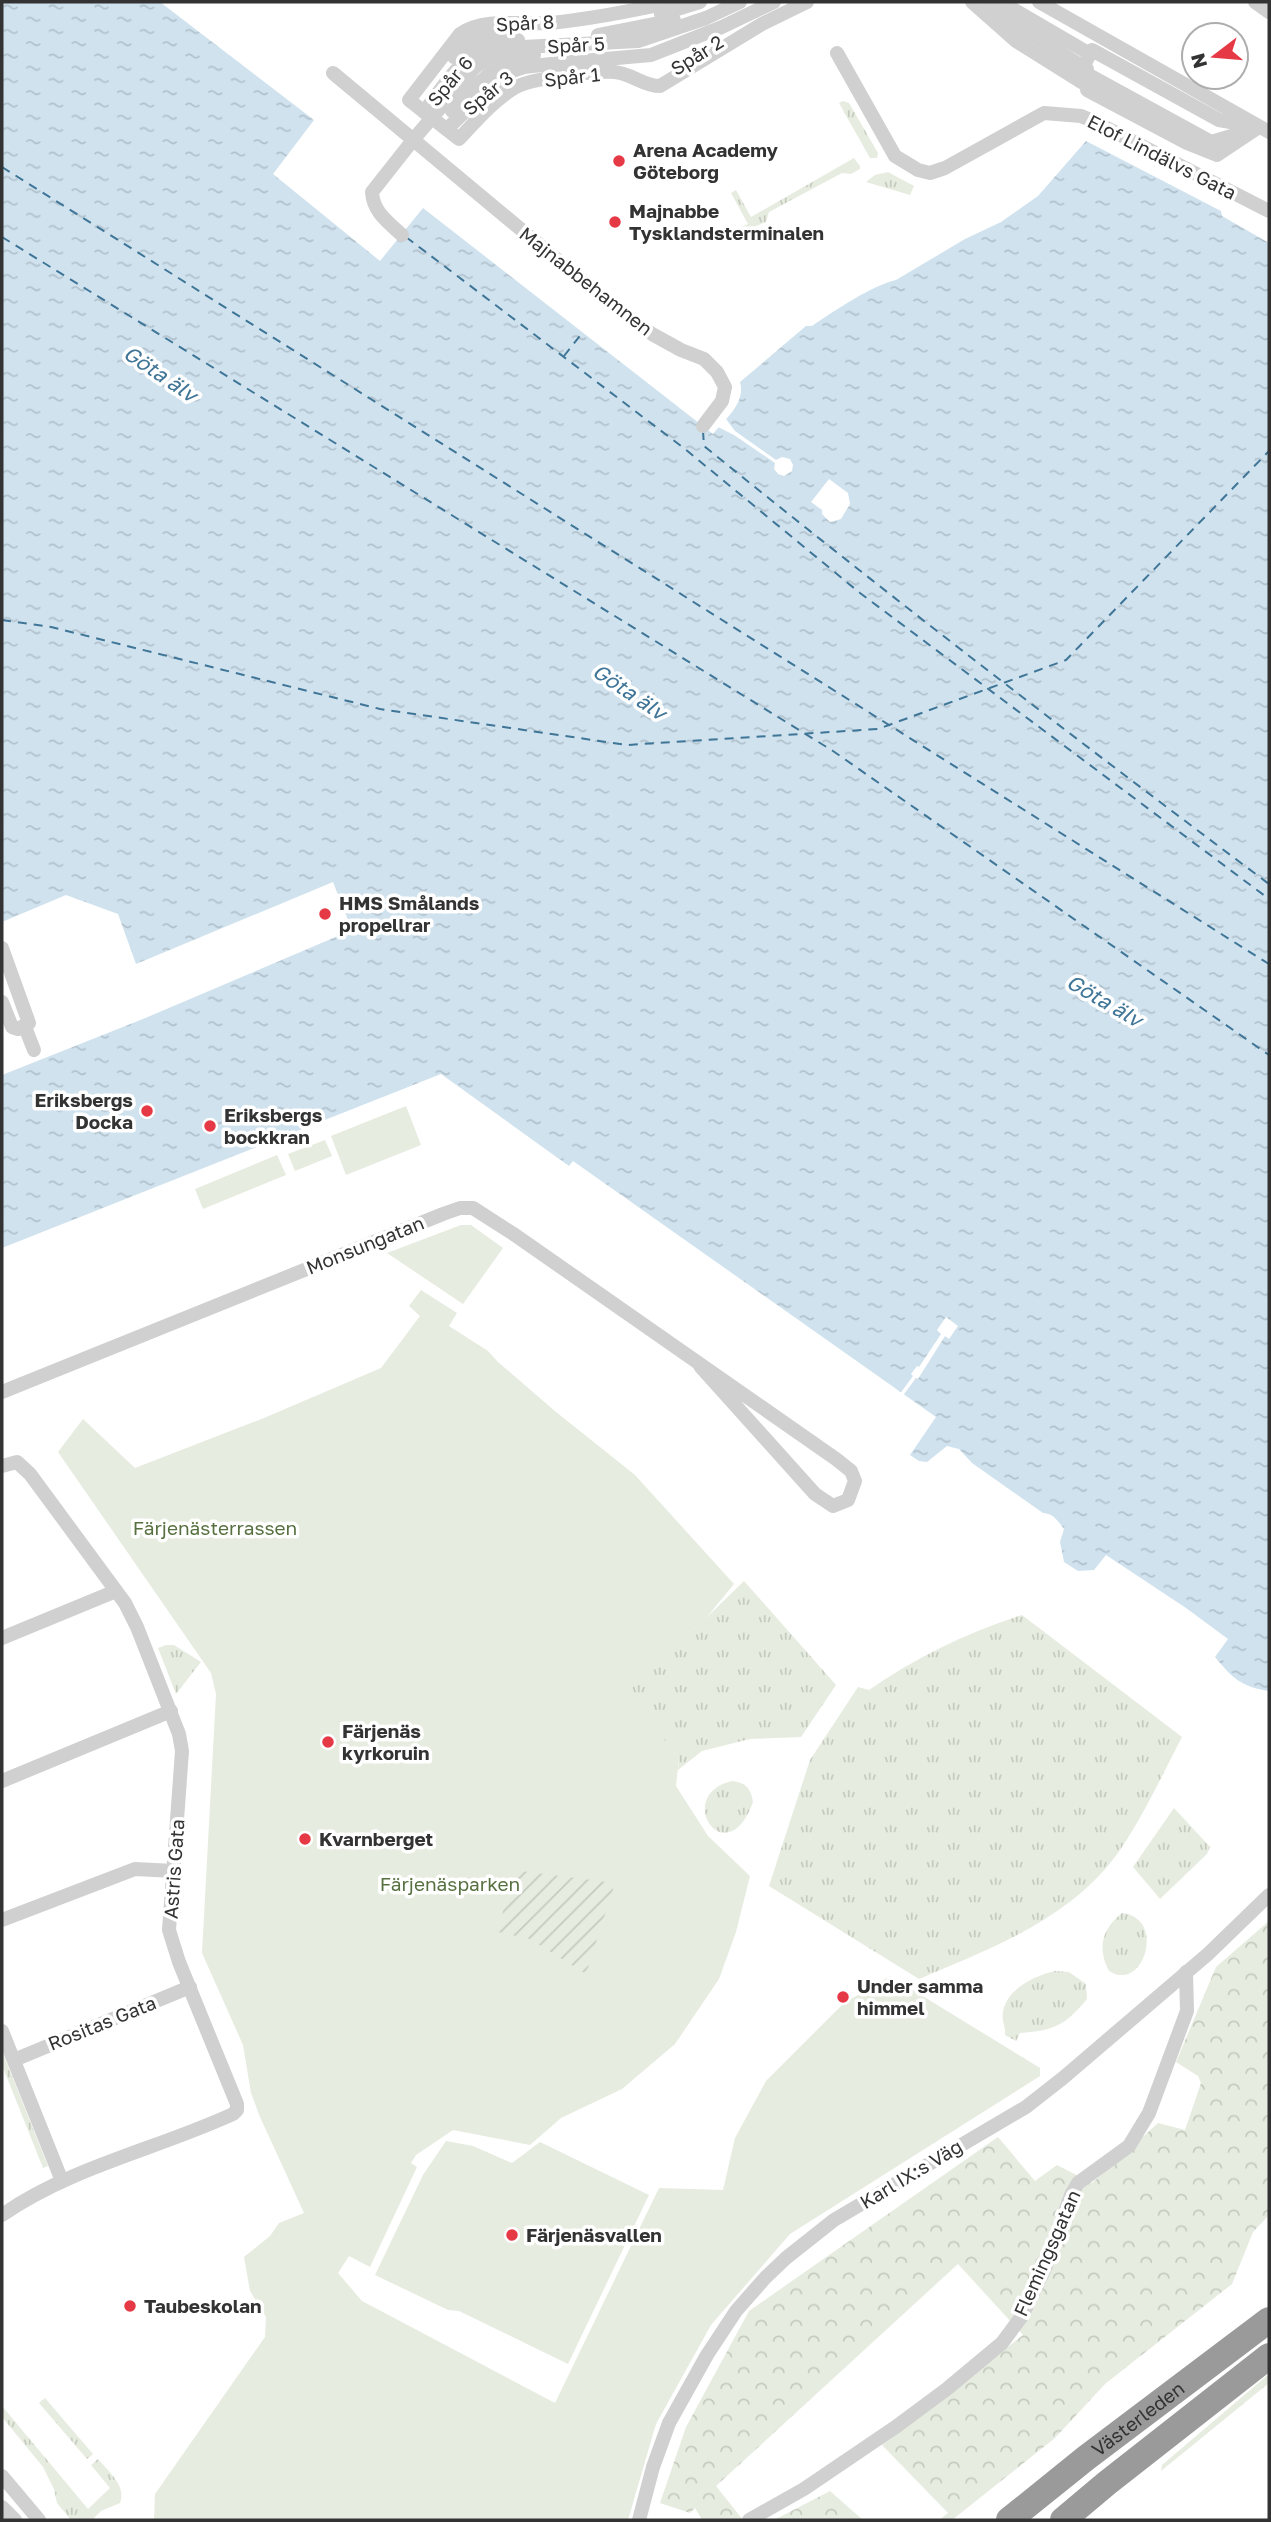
<svg xmlns="http://www.w3.org/2000/svg" width="1271" height="2522" font-family="'Golos Text',sans-serif">
	<defs>
		<pattern id="grass-tufts" width="24" height="20" patternUnits="userSpaceOnUse" patternTransform="scale(1.75)"><rect width="24" height="20" fill="#e6ecdf"/><path d="M3 7l-1-3M5 7V3M7 7l1-3M15 17l-1-3M17 17v-4M19 17l1-3" fill="none" stroke="#c6cbc0"/></pattern>
		<pattern id="forest-crowns" width="20" height="18" patternUnits="userSpaceOnUse" patternTransform="scale(1.75)"><rect width="20" height="18" fill="#e6ecdf"/><path d="M2 6a3 3 0 1 1 6 0M12 15a3 3 0 1 1 6 0" fill="none" stroke="#c6cbc0"/></pattern>
		<pattern id="garden-furrows" width="10" height="10" patternUnits="userSpaceOnUse" patternTransform="scale(1.75)"><rect width="10" height="10" fill="#e6ecdf"/><path d="M-1 1l2-2M0 10L10 0M9 11l2-2" fill="none" stroke="#c6cbc0"/></pattern>
		<pattern id="water-ripples" width="26" height="14" patternUnits="userSpaceOnUse" patternTransform="scale(1.75)"><rect width="26" height="14" fill="#cfe2ee"/><path d="M2 4q2-2 4 0t4 0M15 11q2-2 4 0t4 0" fill="none" stroke="#b2c2cd"/></pattern>
	</defs>
	<rect width="100%" height="100%" fill="#fff"/>
	<g fill="url(#grass-tufts)">
		<path d="M843,101L849,103L878,153L877,158H870L839,103Z"/>
		<path d="M854,158L860,166V169L851,174L842,173L769,212L766,222L741,232L737,229L748,224L731,193L736,190L751,217Z"/>
		<path d="M888,172L914,186L910,195L866,182L875,175Z"/>
		<path d="M744,1581L836,1685L801,1737L750,1739L702,1751L678,1770L679,1758L621,1688L707,1617Z"/>
		<path d="M1022,1615L1182,1737C1162,1775 1144,1815 1120,1850C1073,1918 992,1948 919,1979L769,1886L810,1760L858,1687L869,1690C917,1657 966,1633 1022,1615Z"/>
		<path d="M166,1645H174L201,1662L176,1694L158,1648Z"/>
		<path d="M732,1781C746,1782 751,1789 753,1802C726,1876 672,1795 732,1781Z"/>
		<path d="M1174,1808L1210,1847L1207,1854L1160,1899L1133,1867Z"/>
		<path d="M1122,1913C1162,1917 1148,1978 1120,1975C1116,1975 1113,1973 1109,1971C1097,1948 1102,1929 1122,1913Z"/>
		<path d="M1055,1971L1069,1972L1086,1984L1087,1999C1066,2025 1053,2031 1020,2033L1016,2041L1005,2035C1006,2027 1001,2020 1003,2012C1007,1988 1035,1976 1055,1971Z"/>
		<path d="M2,2051L48,2166L43,2168L2,2065Z"/>
		<path d="M1269,2374V2383L1161,2471L1162,2465Z"/>
		<path d="M45,2398L93,2454L87,2459L39,2403Z"/>
		<path d="M2,2406L88,2509L110,2488L91,2465L98,2459C108,2471 127,2486 120,2503L101,2511L92,2520H71L57,2503L54,2489L43,2467L2,2417Z"/>
	</g>
	<g fill="url(#forest-crowns)">
		<path d="M1269,1921V2215L1253,2232L1232,2284L1105,2384L1055,2438L952,2520H939L948,2513L882,2445L1023,2335L958,2264L716,2486L743,2520H702L695,2508L690,2513L660,2503L686,2427L749,2311L998,2137L1035,2181L1057,2165L1092,2183L1158,2123L1185,2130L1201,2083L1198,2076L1176,2062L1216,1967Z"/>
		<path d="M830,2491L863,2520H774Z"/>
	</g>
	<g fill="#e6ecdf">
		<path d="M406,1106L421,1145L346,1175L331,1136Z"/>
		<path d="M325,1140L332,1156L295,1171L288,1154Z"/>
		<path d="M277,1155L286,1175L203,1209L195,1189Z"/>
		<path d="M461,1225H471L503,1248L463,1304L387,1253Z"/>
		<path d="M421,1290L457,1313L449,1326L488,1351L498,1362L556,1412L635,1475L734,1584L707,1617L622,1688L679,1758L676,1786L708,1836L750,1876L736,1932L719,1979L675,2044L622,2089L561,2118L530,2145L453,2130L416,2155L411,2163L417,2167L370,2267L349,2256L338,2273L362,2301L555,2403L659,2188L723,2190L735,2138L766,2081L844,2003L890,1976L1040,2068V2076L790,2234L711,2325L656,2424L628,2520H154L155,2494L265,2337L266,2317L250,2291L244,2257L270,2236L279,2223L304,2213L260,2117L251,2093L243,2045L202,1953L216,1694L211,1673L58,1452L83,1419L135,1468L264,1418L381,1368L420,1316L409,1306Z"/>
		<path d="M446,2141L473,2146L512,2163L540,2142L649,2195L568,2364L459,2311L448,2310L375,2275L423,2175Z"/>
	</g>
	<path fill="url(#garden-furrows)" d="M513,1870L615,1883L586,1974L530,1939L498,1932Z"/>
	<path fill="url(#water-ripples)" d="M2,2H160L314,120L273,174L380,261L423,208L713,434C725,419 746,403 740,382L806,326H812C834,311 871,286 896,280L965,239L1001,222L1038,196L1086,141L1221,211L1222,216L1269,243V1691C1242,1687 1232,1678 1215,1657L1228,1639L1186,1608L1106,1555L1094,1570L1078,1571L1064,1562L1060,1542L1064,1529C1057,1520 1054,1514 1043,1513L972,1463L959,1449L947,1446L927,1462L919,1461L910,1455L936,1417L573,1161L569,1166L441,1074L2,1248V1075L143,1019L352,930L333,882L136,964L118,914L66,895L2,922Z"/>
	<g fill="#fff">
		<path d="M726,419L735,431L776,460L782,457L790,459L793,465L792,471L784,476L778,474L774,469L775,463L734,435L718,427Z"/>
		<path d="M829,479L848,493L850,504L841,519L830,522L822,514V510L811,502Z"/>
		<path d="M946,1317L958,1326L949,1339L945,1336L918,1379L916,1378L902,1397L899,1395L913,1376L911,1374L917,1366L919,1367L941,1334L937,1330Z"/>
	</g>
	<g fill="none" stroke-linecap="round" stroke-linejoin="round">
		<g stroke="#3f7597" stroke-width="2" stroke-dasharray="9 7" stroke-linecap="butt">
			<path d="M2,167L1269,964"/>
			<path d="M2,237L833,751L1269,1055"/>
			<path d="M406,237L685,449L860,593L1269,899"/>
			<path d="M564,356L583,332"/>
			<path d="M703,431L704,446C889,596 1078,741 1269,884"/>
			<path d="M2,620L51,627L380,709L627,745L878,729L1066,660L1269,451"/>
		</g>
		<g stroke="#d0d0d0" stroke-width="14">
			<path d="M672,2C632,11 591,19 550,23C521,25 485,17 460,34L409,100L459,139C476,121 493,101 514,88C530,78 595,71 614,72C631,73 643,86 660,86L762,24L807,2"/>
			<path d="M972,2L1016,41L1080,81"/>
			<path d="M1001,2L1090,54"/>
			<path d="M1039,2L1269,132"/>
			<path d="M1255,2L1269,12"/>
			<path d="M985,3L1023,29L1083,67"/>
			<path d="M661,14L700,2"/>
			<path d="M598,35L674,20"/>
			<path d="M1092,50L1219,120L1259,127L1217,155L1187,143L1087,90L1089,87L1080,81L1087,69L1083,67Z"/>
			<path d="M837,53L895,156L918,170L930,173L945,168L1044,113L1081,116L1095,122L1269,211"/>
			<path d="M454,57C467,41 481,34 502,32"/>
			<path d="M333,73L595,291L652,334L681,350L704,359L717,372L725,387L722,401L703,426"/>
			<path d="M1085,73L1211,142L1245,132"/>
			<path d="M452,111C475,87 498,58 534,55"/>
			<path d="M424,112C452,75 468,43 518,40"/>
			<path d="M447,129L484,93L512,71L524,67L560,63L651,55L722,27L774,2"/>
			<path d="M402,235C388,222 373,212 372,192L413,140L474,68L488,58L508,50L523,47L638,41L706,18L740,2"/>
			<path d="M2,948L29,1023L18,1029L12,1027L2,1002"/>
			<path d="M25,1027L34,1050"/>
			<path d="M2,1392L443,1214L460,1208H473L515,1235L836,1459L851,1471L855,1481L848,1500L833,1506L815,1494L700,1366"/>
			<path d="M2,1466L17,1462L30,1474L125,1603L137,1627L179,1734L182,1751L169,1930L179,1962L237,2104V2110L233,2114C157,2149 71,2167 2,2215"/>
			<path d="M2,1638L116,1591"/>
			<path d="M2,1781L171,1711"/>
			<path d="M2,1920L135,1869L174,1871"/>
			<path d="M2,2031L62,2181"/>
			<path d="M14,2060L190,1987"/>
			<path d="M2,2476L39,2520"/>
			<path d="M2,2507L15,2520"/>
			<path d="M639,2520L653,2467L669,2423L707,2355L736,2311L765,2278L786,2258L834,2220L1026,2107L1063,2078L1208,1954L1269,1895"/>
			<path d="M749,2520L804,2489L894,2428L948,2388L1002,2343L1022,2316L1046,2266L1071,2195L1078,2183L1129,2146L1149,2113L1187,2011L1186,1972"/>
		</g>
		<g stroke="#9a9a9a" stroke-width="26">
			<path id="s1" d="M1009,2520L1086,2458L1269,2320"/>
			<path d="M1063,2520L1107,2483L1269,2356"/>
		</g>
	</g>
	<g fill="#e63946" stroke="#fff" stroke-width="2.5">
		<circle cx="619" cy="161" r="7"/>
		<circle cx="615" cy="222" r="7"/>
		<circle cx="325" cy="914" r="7"/>
		<circle cx="147" cy="1111" r="7"/>
		<circle cx="210" cy="1126" r="7"/>
		<circle cx="328" cy="1742" r="7"/>
		<circle cx="305" cy="1839" r="7"/>
		<circle cx="843" cy="1997" r="7"/>
		<circle cx="512" cy="2235" r="7"/>
		<circle cx="130" cy="2306" r="7"/>
	</g>
	<g text-anchor="middle" stroke-width="7" stroke-linejoin="round" paint-order="stroke">
		<g font-size="19" fill="#333" stroke="#fff">
			<text transform="translate(525 23) rotate(-3)" y="7">Spår 8</text>
			<text transform="translate(576 45) rotate(-3)" y="7">Spår 5</text>
			<text transform="translate(697 55) rotate(-32)" y="7">Spår 2</text>
			<text transform="translate(572 77) rotate(-6)" y="7">Spår 1</text>
			<text transform="translate(450 81) rotate(-50)" y="7">Spår 6</text>
			<text transform="translate(488 93) rotate(-39)" y="7">Spår 3</text>
			<text transform="translate(1162 157) rotate(27)" y="7">Elof Lindälvs Gata</text>
			<text transform="translate(586 281) rotate(38)" y="7">Majnabbehamnen</text>
			<text transform="translate(365 1245) rotate(-22)" y="7">Monsungatan</text>
			<text transform="translate(174 1869) rotate(-86)" y="7">Astris Gata</text>
			<text transform="translate(102 2023) rotate(-22)" y="7">Rositas Gata</text>
			<text transform="translate(911 2174) rotate(-31)" y="7">Karl IX:s Väg</text>
			<text transform="translate(1047 2253) rotate(-66)" y="7">Flemingsgatan</text>
			<text dy="7" stroke="none"><textPath href="#s1" startOffset="164">Västerleden</textPath></text>
		</g>
		<g font-size="19" font-weight="bold" fill="#333" stroke="#fff" text-anchor="start">
			<text x="633" y="157">Arena Academy<tspan x="633" dy="22">Göteborg</tspan></text>
			<text x="629" y="218">Majnabbe<tspan x="629" dy="22">Tysklandsterminalen</tspan></text>
			<text x="339" y="910">HMS Smålands<tspan x="339" dy="22">propellrar</tspan></text>
			<text x="133" y="1107" text-anchor="end">Eriksbergs<tspan x="133" dy="22">Docka</tspan></text>
			<text x="224" y="1122">Eriksbergs<tspan x="224" dy="22">bockkran</tspan></text>
			<text x="342" y="1738">Färjenäs<tspan x="342" dy="22">kyrkoruin</tspan></text>
			<text x="319" y="1846">Kvarnberget</text>
			<text x="857" y="1993">Under samma<tspan x="857" dy="22">himmel</tspan></text>
			<text x="526" y="2242">Färjenäsvallen</text>
			<text x="144" y="2313">Taubeskolan</text>
		</g>
		<g font-size="19" fill="#56703f" stroke="#fff">
			<text x="215" y="1535">Färjenästerrassen</text>
			<text x="450" y="1891">Färjenäsparken</text>
		</g>
		<g font-size="21" font-style="italic" fill="#3f7597" stroke="#fff">
			<text transform="translate(160 374) rotate(34)" y="7">Göta älv</text>
			<text transform="translate(629 692) rotate(34)" y="7">Göta älv</text>
			<text transform="translate(1104 1001) rotate(30)" y="7">Göta älv</text>
		</g>
	</g>
	<rect width="1271" height="2522" fill="none" stroke="#333333" stroke-width="7"/>
	<g transform="translate(1215 56) rotate(254)"><circle r="33" fill="#ffffff" stroke="#adadad" stroke-width="2"/>
	<path d="M0-5L12 26L0 18L-12 26Z" fill="#e63946"/>
	<text y="-10" font-size="19" font-weight="bold" text-anchor="middle" fill="#333333">N</text>
	</g>
</svg>
